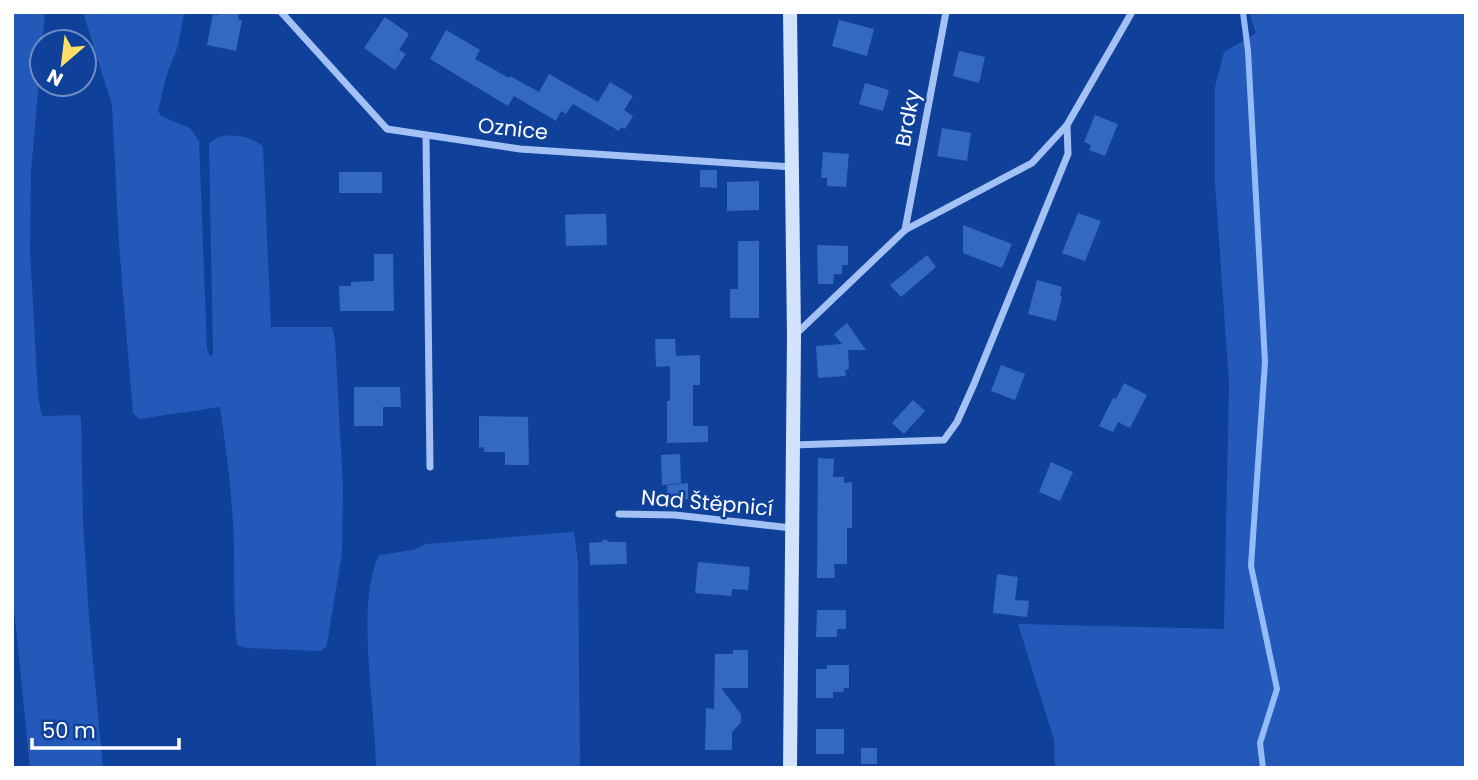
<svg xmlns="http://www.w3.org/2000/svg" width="1478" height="780" font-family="Poppins,sans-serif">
	<rect width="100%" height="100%" fill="#10419a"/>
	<g fill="#235ab9">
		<path d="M14,12H45L31,171L30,251L38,396L42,416L78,415L81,418L83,521L89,618L103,768H30L12,587Z"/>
		<path d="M83,12H184L178,46L166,77L158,111L161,116L190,128L199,141L207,349L210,356L213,354L209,143C213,141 216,138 219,137C232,133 255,137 263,147L271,327H332L335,340L343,488L342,553L328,638L326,647L320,651L247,648L237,645C233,613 235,580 234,548C233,501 227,454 220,407L139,419L133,413L119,244L112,105Z"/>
		<path d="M1249,12H1466V768H1055L1054,740L1018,624L1224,629L1229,383L1215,182V87L1224,52L1256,33Z"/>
		<path d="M574,532L578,563L580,768H376C376,711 355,603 379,555L413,550L426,544Z"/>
	</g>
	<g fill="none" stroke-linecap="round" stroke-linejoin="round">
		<path stroke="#94bbf8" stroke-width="6" d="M1243,12L1248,51L1265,362L1251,566L1277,689L1260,743L1263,768"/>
	</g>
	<g fill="#3468c1">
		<path d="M218,12H239L238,19L242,20L236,51L207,45L213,14L218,15Z"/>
		<path d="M385,17L409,34L399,50L406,54L395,70L364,48Z"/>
		<path d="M839,20L874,29L867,56L832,46Z"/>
		<path d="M446,30L480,50L475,59L509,78L510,76L539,92L549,74L598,102L610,82L633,96L624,110L633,116L625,129L621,127L619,131L573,104L566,114L561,111L556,121L514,96L508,106L430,59Z"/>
		<path d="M959,51L985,57L979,83L953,76Z"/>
		<path d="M865,83L889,90L883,111L859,104Z"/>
		<path d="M1095,115L1118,124L1105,156L1089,150L1091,145L1084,142Z"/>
		<path d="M942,128L971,133L967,161L937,156Z"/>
		<path d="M823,152L849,154L846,187L827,186V178H821Z"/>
		<path d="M700,170H717V188L700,187Z"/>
		<rect x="339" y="172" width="43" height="21"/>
		<path d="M759,181V210L727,211V182Z"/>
		<path d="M1078,213L1101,221L1085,261L1062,253Z"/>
		<path d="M583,214H606L607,245L566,246L565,215Z"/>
		<path d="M963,225L1012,244L1002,268L963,253Z"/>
		<path d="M738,241H759V318H730V289H738Z"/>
		<path d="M817,245L848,246V265H842V274H834L833,284H818Z"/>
		<path d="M374,254H393L394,311H340L339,286H351V282L374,281Z"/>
		<path d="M927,255L936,267L901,297L890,285Z"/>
		<path d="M1037,280L1062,287L1060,296L1062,297L1056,321L1028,314Z"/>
		<path d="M847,323L866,350H848L849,369L845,370L846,376L818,378L816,346L842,344L834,334Z"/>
		<path d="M655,339H675L676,356L700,355V385H693V426H708V442L667,443V401H670V366L656,367Z"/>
		<path d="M1001,365L1025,374L1015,400L991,391Z"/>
		<path d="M1124,383L1147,395L1130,428L1118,422L1113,432L1099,426L1113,398L1116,399Z"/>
		<path d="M354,387H400L401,407H383V426H354Z"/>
		<path d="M913,400L925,411L904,434L892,423Z"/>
		<path d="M479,416L528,417L529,465H505V452H484V447L479,448Z"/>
		<path d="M680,454L681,483L662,485L661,455Z"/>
		<path d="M818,458L834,459L833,477H844V483L852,482V528H847V564H834L835,578H817Z"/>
		<path d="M1051,462L1073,472L1060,501L1039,492Z"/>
		<path d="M688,483V499L668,500L667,485Z"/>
		<path d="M605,539L609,542H626L627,564L590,565L589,543L601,542Z"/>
		<path d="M698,562L750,567L748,590L732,589L731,596L695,593Z"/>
		<path d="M997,574L1018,577L1015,600L1029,601L1027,617L993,613Z"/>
		<path d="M817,610H846V629H837V637H816Z"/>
		<path d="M733,650H748V688H721L741,714V722L732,732V750H705L706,708L714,709L715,654H733Z"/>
		<path d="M827,665H849V688H844L843,692H833V698H816V669H827Z"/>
		<rect x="816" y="729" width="28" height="25"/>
		<rect x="861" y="748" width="16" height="16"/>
	</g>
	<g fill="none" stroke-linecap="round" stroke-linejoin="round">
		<g stroke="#a3c1f5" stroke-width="7">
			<path d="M281,12L387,129L520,149L792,167"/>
			<path d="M426,136L430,467"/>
			<path d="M905,230L946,12"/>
			<path d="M795,335L905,230L1032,163L1067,125L1132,12"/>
			<path d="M793,445L944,440L957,422L974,384L1068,154L1067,125"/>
			<path d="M619,514L675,515L792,528"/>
		</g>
		<path stroke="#d3e2fd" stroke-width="14" d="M790,768L794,336L790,12"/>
	</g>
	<g text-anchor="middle" stroke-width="5" stroke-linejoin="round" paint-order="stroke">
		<g font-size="21" fill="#fff" stroke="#10419a">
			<text transform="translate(908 118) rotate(-79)" y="7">Brdky</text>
			<text transform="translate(513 129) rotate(6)" y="7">Oznice</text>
			<text transform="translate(707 503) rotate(5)" y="7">Nad Štěpnicí</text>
		</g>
	</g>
	<rect width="1478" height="780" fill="none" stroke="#ffffff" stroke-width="28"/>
	<g transform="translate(63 63) rotate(208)"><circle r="33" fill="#10419a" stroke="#708dc2" stroke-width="2"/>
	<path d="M0-5L12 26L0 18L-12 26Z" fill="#ffdf66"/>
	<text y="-10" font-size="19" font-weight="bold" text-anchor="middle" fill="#ffffff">N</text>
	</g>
	<path d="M32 738v10h147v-10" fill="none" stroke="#ffffff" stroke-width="3.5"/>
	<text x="42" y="738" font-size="21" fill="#ffffff" stroke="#10419a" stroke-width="5" paint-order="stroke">50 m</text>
</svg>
